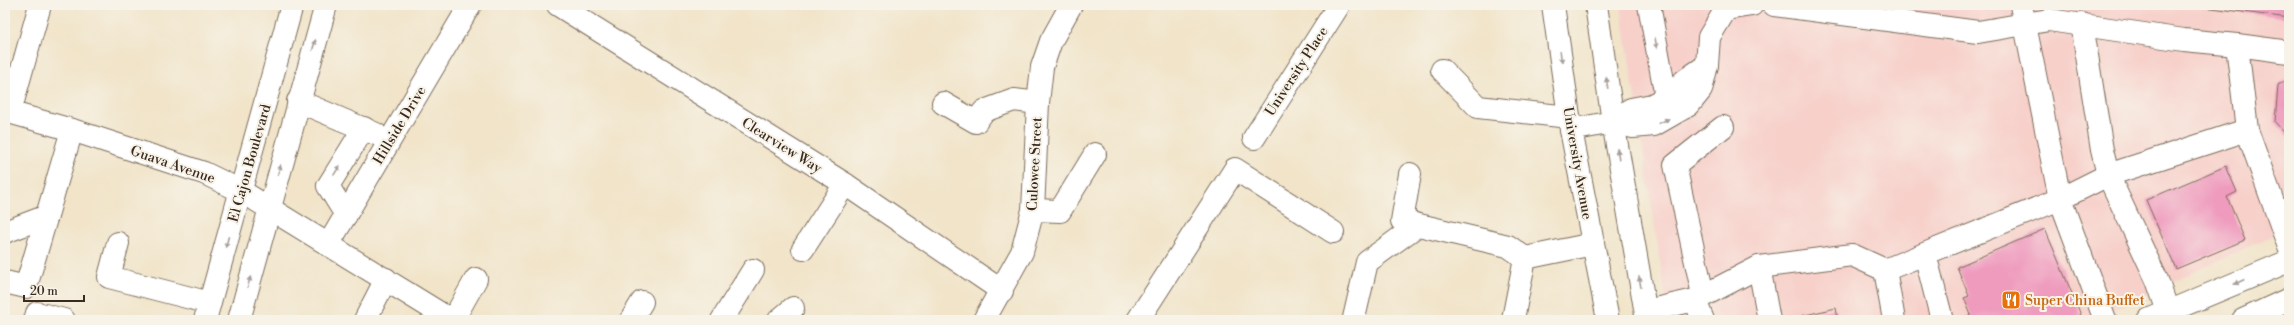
<svg xmlns="http://www.w3.org/2000/svg" width="2294" height="325" font-family="'Libre Bodoni',serif">
	<rect width="100%" height="100%" fill="#f7f3e8"/>
	<filter id="ink" filterUnits="userSpaceOnUse"><feTurbulence type="fractalNoise" baseFrequency=".025" numOctaves="2"/><feDisplacementMap in="SourceGraphic" scale="8" xChannelSelector="R" yChannelSelector="G"/><feConvolveMatrix kernelMatrix="1 2 1 2 8 2 1 2 1" color-interpolation-filters="sRGB"/></filter>
	<filter id="wash" filterUnits="userSpaceOnUse"><feTurbulence type="fractalNoise" baseFrequency=".012" numOctaves="4" result="noise"/><feDisplacementMap in="SourceGraphic" scale="16" xChannelSelector="R" yChannelSelector="G"/><feGaussianBlur stdDeviation="0.9" result="paint"/><feColorMatrix in="noise" values="0 0 0 0 0 0 0 0 0 0 0 0 0 0 0 0 0 1.4 0 .05"/><feComposite in="paint" operator="in"/></filter>
	<g filter="url(#wash)">
		<rect width="100%" height="100%" fill="#f1e4c9"/>
		<path fill="#f7d0ca" d="M1621,5H2289V228L2091,320H1669Z"/>
		<g id="blocks">
			<g fill="#ef9bbe">
				<path d="M1974,5H1987L1986,8Z"/>
				<path d="M2196,5H2289V18L2196,6Z"/>
				<path d="M2289,78V138L2275,122L2278,85Z"/>
				<path d="M2226,166L2237,192L2227,197L2245,240L2176,269L2146,200Z"/>
				<path d="M2045,229L2081,315L2069,320H1967L1966,317L1971,315L1964,298L1969,296L1957,267Z"/>
				<path d="M1836,308L1838,320H1802L1801,316Z"/>
			</g>
		</g>
	</g>
	<g filter="url(#ink)">
		<use href="#blocks" fill-opacity="0" stroke="#7b6b5a" stroke-width="1"/>
		<g fill="none" stroke-linecap="round" stroke-linejoin="round">
			<g stroke="#7b6b5a" stroke-width="24">
				<g id="minor">
					<path d="M558,5L845,184L1002,291"/>
					<path d="M1649,5L1666,97"/>
					<path d="M1774,5L1978,32L2049,20L2184,40L2237,45"/>
					<path d="M2082,24L2102,150L2108,175L2157,280L2171,320"/>
					<path d="M1442,70L1478,107L1569,117"/>
					<path d="M298,101L376,134"/>
					<path d="M943,103L976,122L984,111L1014,100L1038,103"/>
					<path d="M5,111L72,130L204,173L241,191L451,320"/>
					<path d="M10,112L40,5"/>
					<path d="M1613,122L1633,127L1654,125L1689,105L1701,90L1707,65L1709,37L1726,9L1752,5"/>
					<path d="M1571,130L1613,122L1631,109L1652,105L1673,94L1685,80L1707,65"/>
					<path d="M2247,130L2237,45L2289,52"/>
					<path d="M1254,138L1339,5"/>
					<path d="M1410,174L1402,221L1508,246L1525,258L1593,244"/>
					<path d="M1033,210L1060,211L1095,154"/>
					<path d="M346,215L328,186L364,128"/>
					<path d="M5,232L47,216"/>
					<path d="M118,243L109,277L210,303"/>
					<path d="M328,245L470,5"/>
					<path d="M803,249L845,184"/>
					<path d="M1925,254L1942,320"/>
					<path d="M1759,267L1769,320"/>
					<path d="M1885,270L1894,320"/>
					<path d="M5,282L26,287L72,130"/>
					<path d="M1703,295L1675,165L1723,127"/>
					<path d="M1695,300L1703,320"/>
					<path d="M1646,311L1695,300L1759,267L1852,255L1885,270L2060,199L2021,5"/>
					<path d="M1354,318L1367,262L1418,225"/>
					<path d="M1513,319L1525,258"/>
					<path d="M35,320L37,313L64,320"/>
					<path d="M365,320L386,279"/>
					<path d="M453,320L476,279"/>
					<path d="M631,320L642,302"/>
					<path d="M722,320L753,270"/>
					<path d="M779,320L793,308"/>
					<path d="M984,320L1022,252L1033,210L1038,103L1042,67L1051,41L1071,5"/>
					<path d="M1138,320L1235,169L1333,232"/>
					<path d="M2105,320L2060,199L2108,175L2247,130L2289,247"/>
				</g>
			</g>
			<g stroke="#7b6b5a" stroke-width="24">
				<g id="major">
					<path d="M1553,5L1571,130L1608,320"/>
					<path d="M1596,5L1613,122L1647,320"/>
					<path d="M205,320L292,5"/>
					<path d="M239,320L326,5"/>
					<path d="M2148,320L2289,261"/>
					<path d="M2243,320L2289,299"/>
				</g>
			</g>
			<use href="#minor" stroke="#fff" stroke-width="22"/>
			<use href="#major" stroke="#fff" stroke-width="22"/>
		</g>
		<defs><path id="oneway-solid" d="M-6-.8H1V-3.2L6.5 0L1 3.2V.8H-6Z"/></defs>
		<g fill="#a79f9a">
			<use href="#oneway-solid" transform="translate(1656 43) rotate(79)"/>
			<use href="#oneway-solid" transform="translate(314 45) rotate(-74)"/>
			<use href="#oneway-solid" transform="translate(1561 57) rotate(82)"/>
			<use href="#oneway-solid" transform="translate(1607 83) rotate(-98)"/>
			<use href="#oneway-solid" transform="translate(1664 121) rotate(-26)"/>
			<use href="#oneway-solid" transform="translate(1618 154) rotate(-100)"/>
			<use href="#oneway-solid" transform="translate(279 170) rotate(-75)"/>
			<use href="#oneway-solid" transform="translate(337 170) rotate(-58)"/>
			<use href="#oneway-solid" transform="translate(227 242) rotate(105)"/>
			<use href="#oneway-solid" transform="translate(249 282) rotate(-75)"/>
			<use href="#oneway-solid" transform="translate(1640 282) rotate(-100)"/>
			<use href="#oneway-solid" transform="translate(2239 282) rotate(155)"/>
		</g>
	</g>
	<defs>
		<g id="restaurant-square" transform="scale(1)"><rect x="-9" y="-9" width="18" height="18" rx="4" fill="#e8710a" stroke="#f7f3e8"/><path d="M-5-6h1v4h1v-4h1v4h1v-4h1v5L-1.5 .5V6h-2V.5L-5-1ZM5-6V6H3V1.5H1.5Q1.5-4 5-6Z" fill="#fff"/></g>
	</defs>
	<g fill-rule="evenodd">
		<use href="#restaurant-square" x="2011" y="300"/>
	</g>
	<g text-anchor="middle" stroke-width="4" stroke-linejoin="round" paint-order="stroke">
		<g font-size="14" fill="#3b2a1e" stroke="#f7f3e8">
			<text transform="translate(1296 71) rotate(-57)" y="5">University Place</text>
			<text transform="translate(399 125) rotate(-59)" y="5">Hillside Drive</text>
			<text transform="translate(782 145) rotate(32)" y="5">Clearview Way</text>
			<text transform="translate(249 163) rotate(-74)" y="5">El Cajon Boulevard</text>
			<text transform="translate(1578 163) rotate(80)" y="5">University Avenue</text>
			<text transform="translate(173 164) rotate(19)" y="5">Guava Avenue</text>
			<text transform="translate(1034 164) rotate(-87)" y="5">Culowee Street</text>
		</g>
		<g font-size="14" fill="#c56008" stroke="#f7f3e8" text-anchor="start">
			<text x="2025" y="305">Super China Buffet</text>
		</g>
	</g>
	<rect width="2294" height="325" fill="none" stroke="#f7f3e8" stroke-width="20"/>
	<path d="M24 295v6h60v-6" fill="none" stroke="#3b2a1e" stroke-width="2"/>
	<text x="30" y="295" font-size="12" fill="#3b2a1e" stroke="#f7f3e8" stroke-width="3" paint-order="stroke">20 m</text>
</svg>
